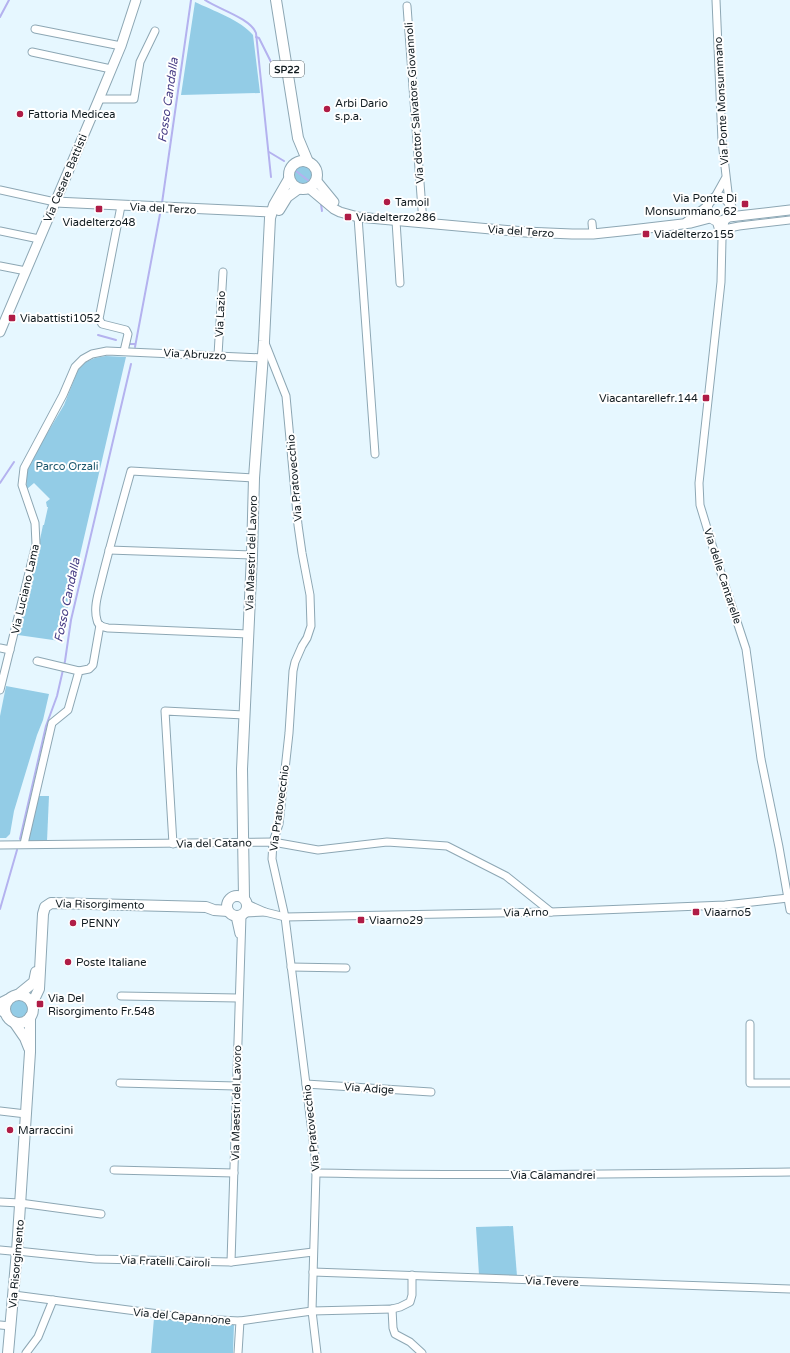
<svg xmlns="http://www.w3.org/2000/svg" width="790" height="1353" font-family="'Varela Round',sans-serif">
	<rect width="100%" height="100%" fill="#e6f7ff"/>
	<g fill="#93cce6">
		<path d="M195,2C212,10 242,21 253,35L260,93L181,95Z"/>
		<circle cx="303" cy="176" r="10"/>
		<path d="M106,356L126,357L60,641L18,635L35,564L43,525H44L48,507H47L46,502L50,499L34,483L27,489C25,479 27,471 30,462L64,405L78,370L86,362L95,358Z"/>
		<path d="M6,686L49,694L43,720L37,735L14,811L10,834L6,838H0V716Z"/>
		<path d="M38,796H49L47,841H28Z"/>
		<circle cx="19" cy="1009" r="9"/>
		<path d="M513,1226L517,1276L479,1275L476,1227Z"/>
		<path d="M154,1318L205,1323L234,1324L233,1353H151Z"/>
	</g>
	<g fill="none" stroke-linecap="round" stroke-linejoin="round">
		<g stroke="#b4b2ef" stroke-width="2">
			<path d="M205,0C218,9 250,18 256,33L271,177"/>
			<path d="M0,17L9,0"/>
			<path d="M256,37L259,38L274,68"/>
			<path d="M269,152L284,161"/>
			<path d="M296,171L309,181"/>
			<path d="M162,203L191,0"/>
			<path d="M321,204L322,211"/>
			<path d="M98,335L116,340"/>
			<path d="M130,344H135"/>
			<path d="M135,347L160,214"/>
			<path d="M0,483L14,462"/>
			<path d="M20,839L46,726L57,696L65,661L71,620L131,364"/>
			<path d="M0,909L17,850"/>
		</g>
		<g stroke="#8da7b4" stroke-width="9">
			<g id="street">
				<path d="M716,0L722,141L729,201"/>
				<path d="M407,6L423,223"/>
				<path d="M35,29L121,46"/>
				<path d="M32,52L111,69"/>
				<path d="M99,99H134L140,62L155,31"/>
				<path d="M0,190L55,202"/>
				<path d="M715,197L725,179"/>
				<path d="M121,206L99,319L102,324L126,330L128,334L124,351"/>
				<path d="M358,217L375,454"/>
				<path d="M725,220L722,239L721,282L699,483L700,505L717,561L746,649L761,759L779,847L790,910"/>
				<path d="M396,221L400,283"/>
				<path d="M716,221L721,237"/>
				<path d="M592,223L593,234"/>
				<path d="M724,228H729L739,226L790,220"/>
				<path d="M0,231L39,239"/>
				<path d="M0,266L26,271"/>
				<path d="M265,343L286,396L298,525L302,553L310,595L311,626L307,638L302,646L295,662L293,671L289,733L279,824L273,842L272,859L285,917L315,1156L316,1173L312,1311L317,1353"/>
				<path d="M218,355L223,272"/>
				<path d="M109,550L252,555"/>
				<path d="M248,634L108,628C103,627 98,626 97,620C93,607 99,591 102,578C111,542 121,507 131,471L254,478"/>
				<path d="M0,648L10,650"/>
				<path d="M37,661L79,671"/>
				<path d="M0,690L36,544L35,523L22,485L24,468L63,395L75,367L83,359L92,354L107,351L263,358"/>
				<path d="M24,844L52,723L68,710L79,671L89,669L93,665L100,625"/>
				<path d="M173,844L165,711L244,715"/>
				<path d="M0,845L273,842L318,850L387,842L447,846L506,876L551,912"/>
				<path d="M247,904L265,912L285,917L551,912L725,905L788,898"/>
				<path d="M245,913L265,912"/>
				<path d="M235,916L239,934"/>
				<path d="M291,967L346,968"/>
				<path d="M121,996L238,998"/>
				<path d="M750,1024V1083H790"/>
				<path d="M120,1083L236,1086"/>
				<path d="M306,1084L431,1092"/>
				<path d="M0,1111L26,1114"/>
				<path d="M114,1170L234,1173"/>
				<path d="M316,1173C474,1176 632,1174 790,1172"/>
				<path d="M0,1202L20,1203L101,1214"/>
				<path d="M0,1250L11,1251"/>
				<path d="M17,1251L95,1259L231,1262L313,1252"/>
				<path d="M231,1262L242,915"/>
				<path d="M313,1272L790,1289"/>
				<path d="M14,1295L197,1319L240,1321L312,1311L392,1309L400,1307L410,1302L412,1295V1275"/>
				<path d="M392,1309L393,1328L395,1334L410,1342L422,1353"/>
				<path d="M0,1325L11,1326"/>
				<path d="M26,1353L38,1337L53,1300"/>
				<path d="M238,1353L240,1321"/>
			</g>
		</g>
		<g stroke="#8da7b4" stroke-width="11">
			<g id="secondary">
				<path d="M316,180L334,202"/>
				<path d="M309,188L334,209L340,212L358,217L525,232L572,234H593L631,230L691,223L710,218"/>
				<circle cx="719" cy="209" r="12"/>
				<path d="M55,202L272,212"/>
				<path d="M729,217L790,210"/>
				<path d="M687,222L707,207"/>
				<path d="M0,332L99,99L121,46L136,0"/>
				<path d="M0,1003L8,999"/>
				<path d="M0,1010L5,1013"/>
			</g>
		</g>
		<g stroke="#8da7b4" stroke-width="12">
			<g id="primary">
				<path d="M276,0L298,138L308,162"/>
				<circle cx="303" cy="175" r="14"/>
				<path d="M279,210L287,197L298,189"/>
				<circle cx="237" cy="906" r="10"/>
				<path d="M244,898L242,769L252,555L254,478L264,341L270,218L274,205L289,179"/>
				<path d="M18,995L34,982L36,972"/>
				<circle cx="19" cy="1009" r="14"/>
				<path d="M32,1004L39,989L43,914L45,907L51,903L206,907L214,910L228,911"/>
				<path d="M14,1022L25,1038L29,1048"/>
				<path d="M8,1353L17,1251L30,1052V1017"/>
			</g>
		</g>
		<use href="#street" stroke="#fff" stroke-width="7"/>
		<use href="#secondary" stroke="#fff" stroke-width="9"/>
		<use href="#primary" stroke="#fff" stroke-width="10"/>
	</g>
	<g fill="#af1c46" stroke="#fff" stroke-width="1.5">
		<circle cx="327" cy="109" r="4"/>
		<circle cx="20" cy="114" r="4"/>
		<circle cx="387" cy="202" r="4"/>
		<rect x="741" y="200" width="8" height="8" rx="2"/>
		<rect x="95" y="205" width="8" height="8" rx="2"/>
		<rect x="344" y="213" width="8" height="8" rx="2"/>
		<rect x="642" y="230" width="8" height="8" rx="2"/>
		<rect x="8" y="314" width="8" height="8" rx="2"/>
		<rect x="702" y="394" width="8" height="8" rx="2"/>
		<rect x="692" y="908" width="8" height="8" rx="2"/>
		<rect x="357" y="916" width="8" height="8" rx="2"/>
		<circle cx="73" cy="923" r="4"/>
		<circle cx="68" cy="962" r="4"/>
		<rect x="36" y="1000" width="8" height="8" rx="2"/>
		<circle cx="10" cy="1130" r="4"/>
	</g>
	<g text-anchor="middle" stroke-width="4" stroke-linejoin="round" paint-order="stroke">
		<rect fill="#fff" stroke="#596064" stroke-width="1" x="270" y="61" width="34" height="16" rx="3"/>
		<g font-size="10" font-weight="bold" fill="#121c21">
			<text x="287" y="73">SP22</text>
		</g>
		<g font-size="11" fill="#121c21" stroke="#fff">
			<text transform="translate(721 101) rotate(-93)" y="4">Via Ponte Monsummano</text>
			<text transform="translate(414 103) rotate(-94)" y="4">Via dottor Salvatore Giovannoli</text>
			<text transform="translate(65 178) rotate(-67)" y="4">Via Cesare Battisti</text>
			<text transform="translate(163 208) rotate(3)" y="4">Via del Terzo</text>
			<text transform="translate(521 231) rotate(4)" y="4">Via del Terzo</text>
			<text transform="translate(220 314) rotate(-87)" y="4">Via Lazio</text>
			<text transform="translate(195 354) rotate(3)" y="4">Via Abruzzo</text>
			<text transform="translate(294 478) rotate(-95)" y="4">Via Pratovecchio</text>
			<text transform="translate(251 553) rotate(-88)" y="4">Via Maestri del Lavoro</text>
			<text transform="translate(723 576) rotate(72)" y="4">Via delle Cantarelle</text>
			<text transform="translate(25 589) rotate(-77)" y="4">Via Luciano Lama</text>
			<text transform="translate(279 808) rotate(-82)" y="4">Via Pratovecchio</text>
			<text transform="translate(214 843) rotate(-1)" y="4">Via del Catano</text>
			<text transform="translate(100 904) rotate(1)" y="4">Via Risorgimento</text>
			<text transform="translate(526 912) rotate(-1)" y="4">Via Arno</text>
			<text transform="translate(369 1088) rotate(4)" y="4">Via Adige</text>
			<text transform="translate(236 1103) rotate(-89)" y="4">Via Maestri del Lavoro</text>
			<text transform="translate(311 1128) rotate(-96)" y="4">Via Pratovecchio</text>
			<text x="553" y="1179">Via Calamandrei</text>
			<text transform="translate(165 1261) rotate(2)" y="4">Via Fratelli Cairoli</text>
			<text transform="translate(16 1264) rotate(-85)" y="4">Via Risorgimento</text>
			<text transform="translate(552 1281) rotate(2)" y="4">Via Tevere</text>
			<text transform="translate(182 1316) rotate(5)" y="4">Via del Capannone</text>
		</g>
		<g font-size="11" fill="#121c21" stroke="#fff" text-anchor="start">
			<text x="335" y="107">Arbi Dario<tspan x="335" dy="13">s.p.a.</tspan></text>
			<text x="28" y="118">Fattoria Medicea</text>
			<text x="737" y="202" text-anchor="end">Via Ponte Di<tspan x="737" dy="13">Monsummano 62</tspan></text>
			<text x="395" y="206">Tamoil</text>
			<text x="356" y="221">Viadelterzo286</text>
			<text x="99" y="226" text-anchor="middle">Viadelterzo48</text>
			<text x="654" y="238">Viadelterzo155</text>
			<text x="20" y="322">Viabattisti1052</text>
			<text x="698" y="402" text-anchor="end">Viacantarellefr.144</text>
			<text x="704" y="916">Viaarno5</text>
			<text x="369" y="924">Viaarno29</text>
			<text x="81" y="927">PENNY</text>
			<text x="76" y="966">Poste Italiane</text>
			<text x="48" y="1002">Via Del<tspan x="48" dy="13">Risorgimento Fr.548</tspan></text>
			<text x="18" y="1134">Marraccini</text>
		</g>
		<g font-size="11" fill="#1c576d" stroke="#fff">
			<text x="67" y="470">Parco Orzali</text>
		</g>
		<g font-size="12" font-style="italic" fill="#453c84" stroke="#fff">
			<text transform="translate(168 100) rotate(-82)" y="4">Fosso Candalla</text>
			<text transform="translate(67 600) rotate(-78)" y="4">Fosso Candalla</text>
		</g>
	</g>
</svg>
